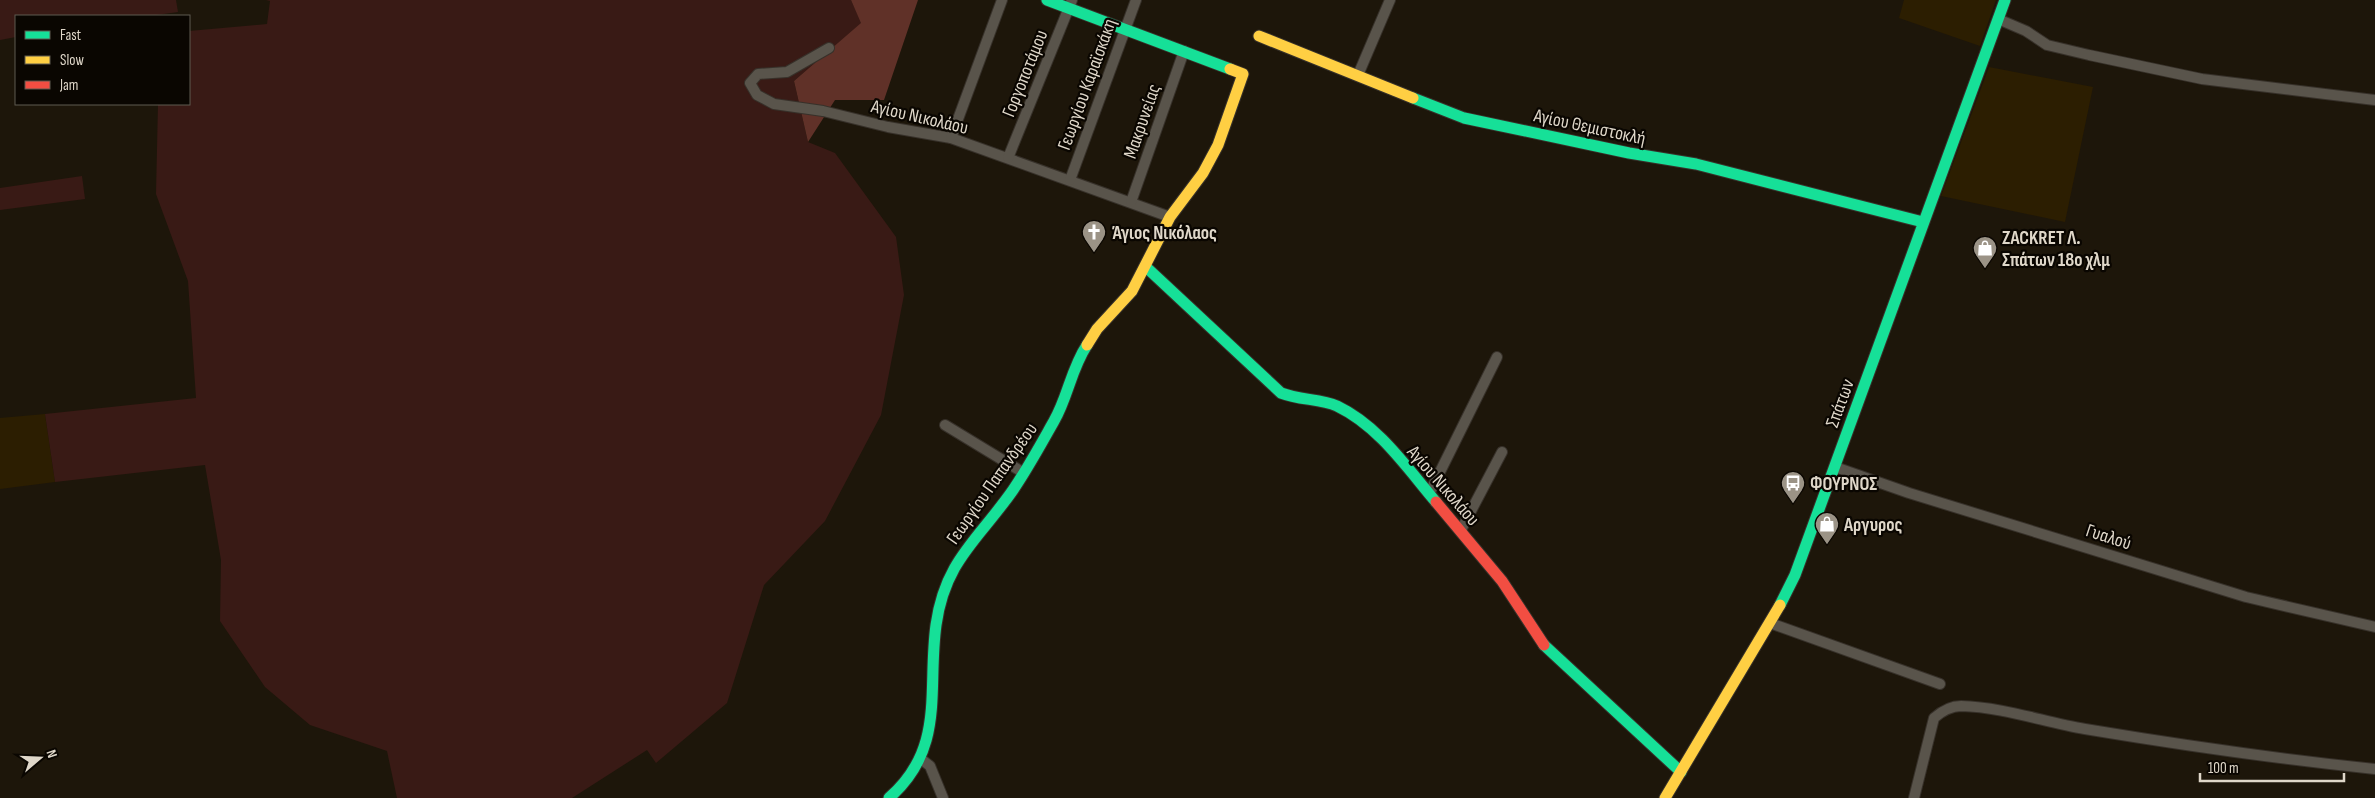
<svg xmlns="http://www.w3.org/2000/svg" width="2375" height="798" font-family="'Sofia Sans Condensed',sans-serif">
	<rect width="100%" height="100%" fill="#1d160a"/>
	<g fill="#2c1e01">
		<path d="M1904,0H1996L1980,46L1899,18Z"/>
		<path d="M1989,67L2093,87L2065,222L1941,196Z"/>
		<path d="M45,414L55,482L0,489V418Z"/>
	</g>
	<g fill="#391a15">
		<path d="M0,0H176L178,12L149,16H16V37L0,40Z"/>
		<path d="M266,0H851L862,23L794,81L808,142L835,153L896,237L904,295L881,415L825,521L764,585L727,703L656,763L647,750L572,798H397L387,751L310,725L265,687L220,621L221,560L205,465L55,482L45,414L196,398L188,281L156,194L158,104H189V31L267,24L270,1Z"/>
		<path d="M82,176L85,199L0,210V188Z"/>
	</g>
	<path fill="#603128" d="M851,0H918L884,100H835L808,142L794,81L861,23Z"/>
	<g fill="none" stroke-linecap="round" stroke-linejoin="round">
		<g stroke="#37312a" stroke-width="12">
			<g id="street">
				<path d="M1998,19L2026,31L2047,45L2089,55L2202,79L2375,100"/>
				<path d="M829,48L787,72L758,74L750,83L757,95L774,104L823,111L888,127L951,138L1170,217"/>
				<path d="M1358,75L1390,0"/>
				<path d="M951,138L1002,0"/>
				<path d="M1008,158L1072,0"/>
				<path d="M1070,180L1136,0"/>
				<path d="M1131,202L1184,51"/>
				<path d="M945,425L1024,473"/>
				<path d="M1835,467L1909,493L2246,597L2375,627"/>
				<path d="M1429,494L1497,357"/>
				<path d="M1461,530L1502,452"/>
				<path d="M1770,623L1940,684"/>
				<path d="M921,759L930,766L943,798"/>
				<path d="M1914,798L1934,718C1942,711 1950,706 1961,706C2003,707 2044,722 2085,729C2181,745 2278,759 2375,769"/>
			</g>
		</g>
		<g stroke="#37312a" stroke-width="13">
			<g id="fast">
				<path d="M1047,0L1230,69"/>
				<path d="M1413,98L1464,118L1629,153L1696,164L1923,222"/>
				<path d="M1146,267L1281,393C1299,400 1321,399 1337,406C1379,426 1407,468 1436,502"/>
				<path d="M1780,605L1795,575L2005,0"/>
				<path d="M1544,645L1681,772"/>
				<path d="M889,798C946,748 927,691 936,625C945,560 979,539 1013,490C1028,468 1041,444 1054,421C1068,397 1071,369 1087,345"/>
			</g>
		</g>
		<g stroke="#37312a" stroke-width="13">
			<g id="slow">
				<path d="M1259,36L1413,98"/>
				<path d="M1087,345L1097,329L1132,291L1170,217L1203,173L1218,145L1243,74L1230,69"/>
				<path d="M1665,798L1780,605"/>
			</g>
		</g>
		<g stroke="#37312a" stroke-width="13">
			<path id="jam" d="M1436,502L1502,581L1544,645"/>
		</g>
		<use href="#street" stroke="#59544b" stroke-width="10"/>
		<use href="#fast" stroke="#16e098" stroke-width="11"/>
		<use href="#slow" stroke="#ffcf43" stroke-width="11"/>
		<use href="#jam" stroke="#f24e42" stroke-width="11"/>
	</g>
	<defs>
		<g id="church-pin" transform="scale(1.25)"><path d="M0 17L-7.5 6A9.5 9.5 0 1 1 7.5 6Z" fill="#9b9386" stroke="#0a0601"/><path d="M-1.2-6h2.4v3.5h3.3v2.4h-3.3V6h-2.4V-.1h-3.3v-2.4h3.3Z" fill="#fff"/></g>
		<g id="shop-pin" transform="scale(1.25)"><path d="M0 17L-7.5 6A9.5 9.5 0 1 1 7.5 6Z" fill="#9b9386" stroke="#0a0601"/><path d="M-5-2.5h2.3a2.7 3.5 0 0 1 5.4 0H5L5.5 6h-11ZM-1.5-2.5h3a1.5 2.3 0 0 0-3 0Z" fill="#fff"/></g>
		<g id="bus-pin" transform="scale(1.25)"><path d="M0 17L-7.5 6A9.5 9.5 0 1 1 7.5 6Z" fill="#9b9386" stroke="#0a0601"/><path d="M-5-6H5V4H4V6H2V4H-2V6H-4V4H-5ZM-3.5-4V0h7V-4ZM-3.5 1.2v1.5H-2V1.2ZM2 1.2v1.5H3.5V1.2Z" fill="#fff"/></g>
	</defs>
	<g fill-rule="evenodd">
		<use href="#church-pin" x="1094" y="232"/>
		<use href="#shop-pin" x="1985" y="248"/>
		<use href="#bus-pin" x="1793" y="483"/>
		<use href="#shop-pin" x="1827" y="524"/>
	</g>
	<g text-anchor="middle" stroke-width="4.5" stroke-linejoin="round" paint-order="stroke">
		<g font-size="19" fill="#dfd7c9" stroke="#0a0601">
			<text transform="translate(1024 73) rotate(-68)" y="7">Γοργοποτάμου</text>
			<text transform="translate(1086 84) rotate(-70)" y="7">Γεωργίου Καραϊσκάκη</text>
			<text transform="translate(920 116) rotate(13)" y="7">Αγίου Νικολάου</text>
			<text transform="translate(1141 121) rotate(-71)" y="7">Μακρυνείας</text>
			<text transform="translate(1590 126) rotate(12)" y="7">Αγίου Θεμιστοκλή</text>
			<text transform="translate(1839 403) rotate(-70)" y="7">Σπάτων</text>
			<text transform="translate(991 483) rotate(-55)" y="7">Γεωργίου Παπανδρέου</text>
			<text transform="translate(1444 485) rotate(49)" y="7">Αγίου Νικολάου</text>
			<text transform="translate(2109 536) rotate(18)" y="7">Γυαλού</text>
		</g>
		<g font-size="19" font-weight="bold" fill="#dfd7c9" stroke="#0a0601" text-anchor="start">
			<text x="1112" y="239">Άγιος Νικόλαος</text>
			<text x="2002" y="244">ZACKRET Λ.<tspan x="2002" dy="22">Σπάτων 18ο χλμ</tspan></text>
			<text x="1810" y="490">ΦΟΥΡΝΟΣ</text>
			<text x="1844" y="531">Αργυρος</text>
		</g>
	</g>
	<rect x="15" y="15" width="175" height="90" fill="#0a0601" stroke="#5f5a51"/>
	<rect x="25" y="31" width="25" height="8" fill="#16e098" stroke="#5f5a51"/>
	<text x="60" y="40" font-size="15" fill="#dfd7c9">Fast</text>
	<rect x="25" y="56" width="25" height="8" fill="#ffcf43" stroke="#5f5a51"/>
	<text x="60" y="65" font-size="15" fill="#dfd7c9">Slow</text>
	<rect x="25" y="81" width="25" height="8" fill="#f24e42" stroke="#5f5a51"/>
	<text x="60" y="90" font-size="15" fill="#dfd7c9">Jam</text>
	<g transform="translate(40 758) rotate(71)" stroke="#0a0601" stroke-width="4" paint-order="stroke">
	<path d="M0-4L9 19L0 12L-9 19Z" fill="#dfd7c9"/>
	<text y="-8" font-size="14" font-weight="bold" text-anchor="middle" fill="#dfd7c9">N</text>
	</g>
	<path d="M2200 773v8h144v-8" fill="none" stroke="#dfd7c9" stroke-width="2.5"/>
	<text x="2208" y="773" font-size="15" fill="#dfd7c9" stroke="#0a0601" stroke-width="4" paint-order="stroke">100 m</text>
</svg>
